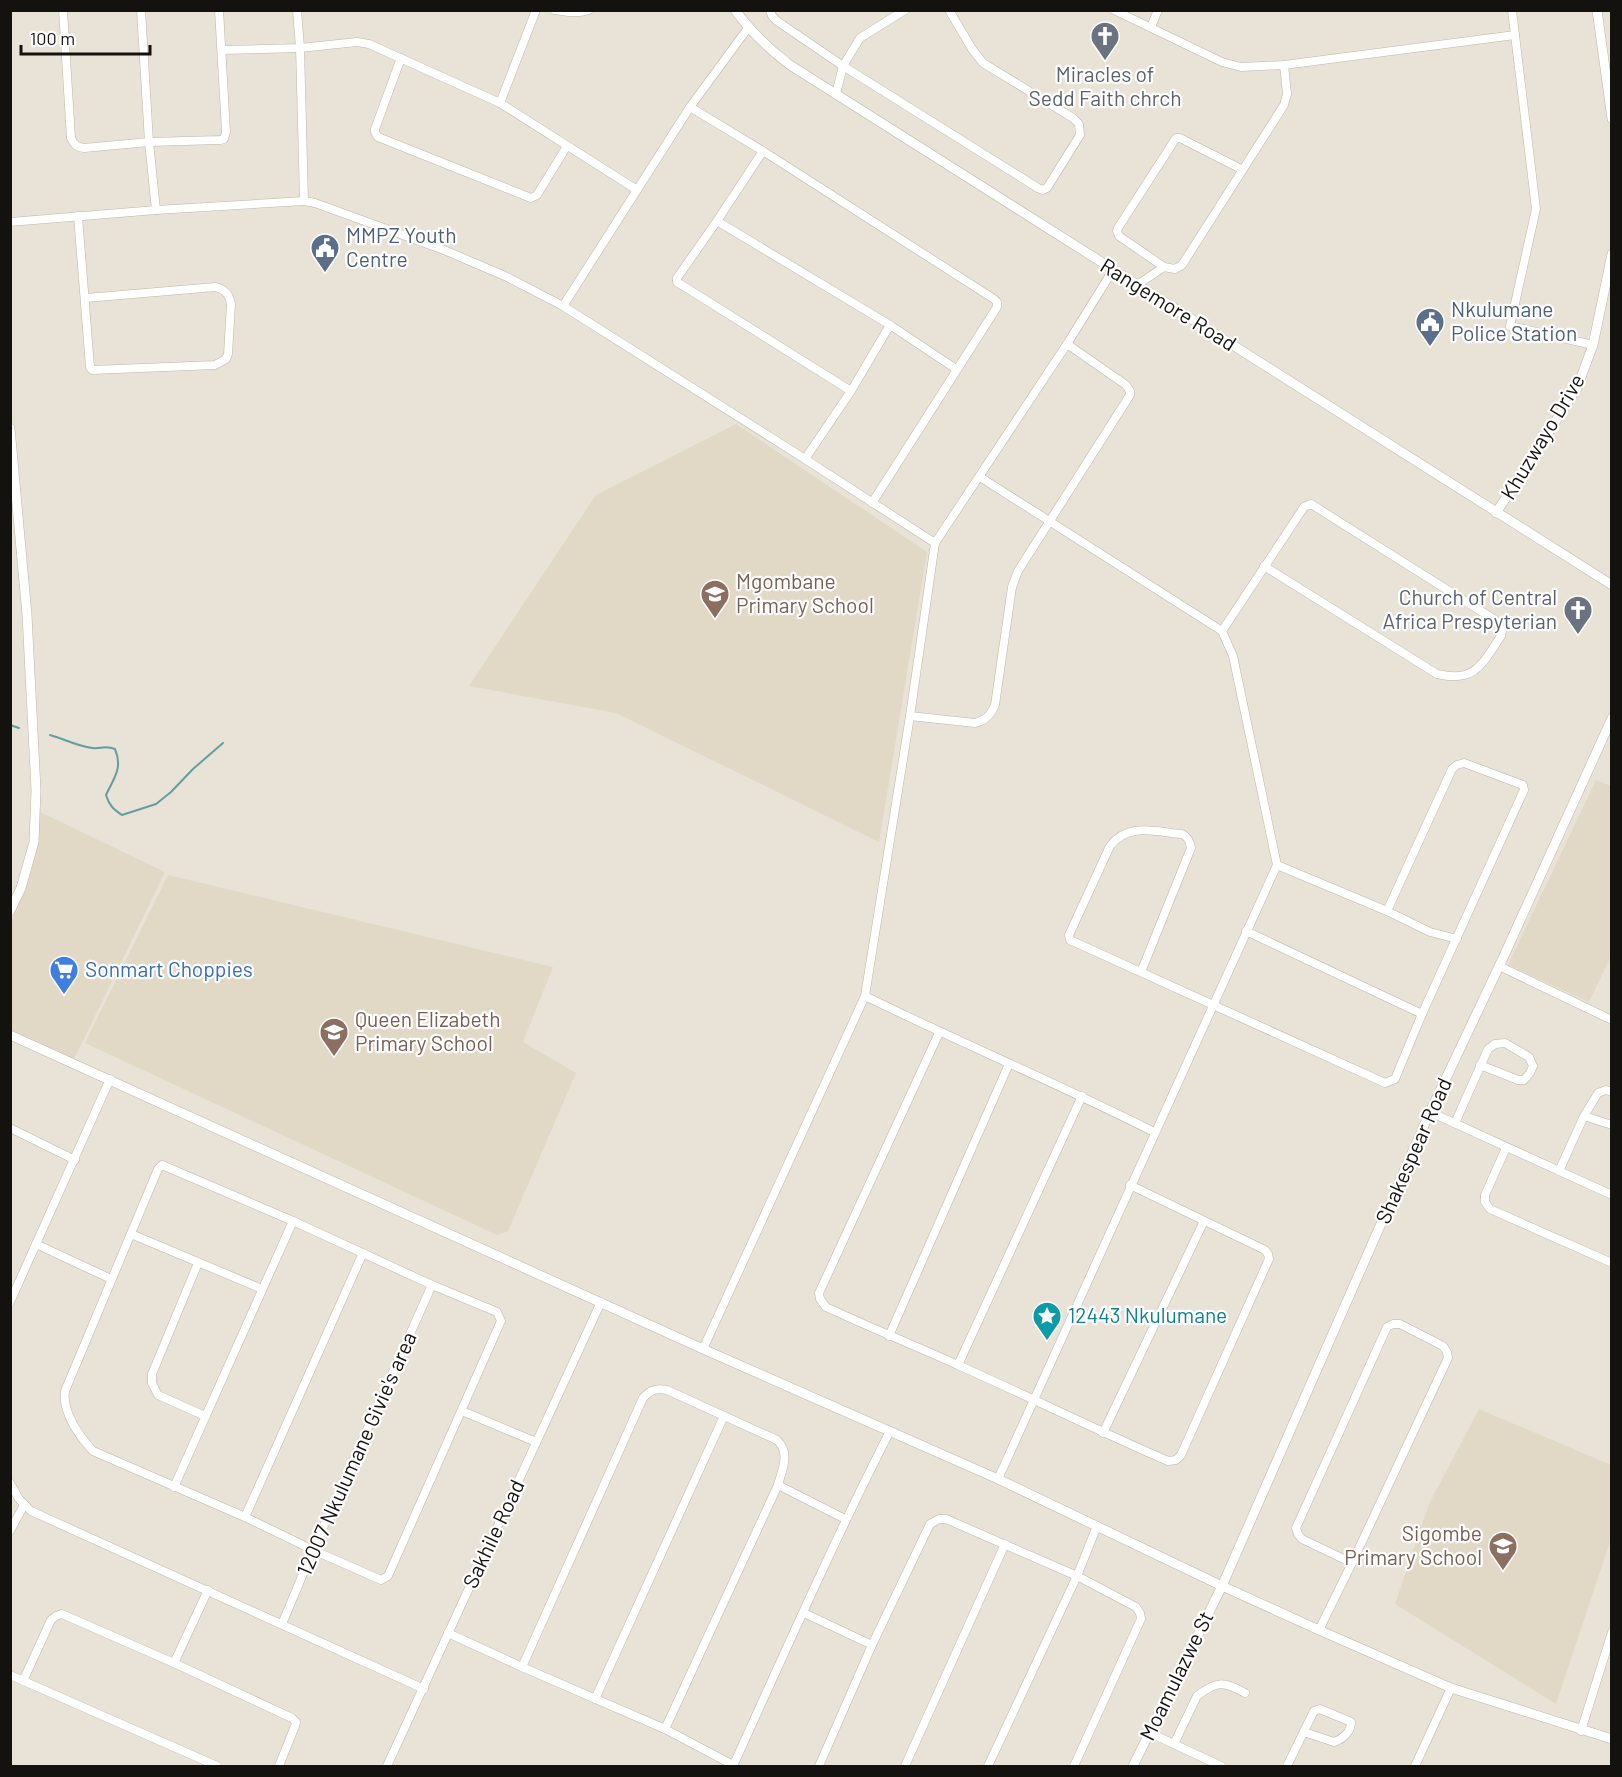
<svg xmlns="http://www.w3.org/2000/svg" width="1622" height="1777" font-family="Barlow,sans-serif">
	<rect width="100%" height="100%" fill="#e9e2d7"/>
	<g fill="#e2d8c6">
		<path d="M736,424L927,552L879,842L616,713L469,686L596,495Z"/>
		<path d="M1596,780L1611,786L1612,954L1589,1002L1508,965Z"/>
		<path d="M40,812L165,872L74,1059L11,1030V921L27,884L38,843Z"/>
		<path d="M168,875L553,967L523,1042L576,1073L508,1231L497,1235L85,1043Z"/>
		<path d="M1479,1409L1611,1465V1539L1556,1704L1395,1604L1429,1504Z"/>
	</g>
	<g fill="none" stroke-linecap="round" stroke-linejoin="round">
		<g stroke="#629ea0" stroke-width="2">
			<path d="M10,725L19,728"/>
			<path d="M50,735C64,739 77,746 92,748C101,749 105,745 115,749C123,768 114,778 106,795C109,805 113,809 122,815L156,804L171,792L193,769L223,743"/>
		</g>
		<g stroke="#bcb6ab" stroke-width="9">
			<g id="minor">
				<path d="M63,10L71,138C74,145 77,147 84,148L149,142L220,140L224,139L226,132L219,10"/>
				<path d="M141,10L149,142L156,210"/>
				<path d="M297,10L300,48L304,201"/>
				<path d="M554,10C566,12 577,14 589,10"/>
				<path d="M770,10L772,16L777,21L843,66L1038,188L1043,190L1047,188L1080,135L1079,124L1073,118L983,63L972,49L949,10"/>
				<path d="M1114,10L1222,62L1241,67L1284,65L1515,35"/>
				<path d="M1512,10L1536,209L1510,326L1593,345"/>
				<path d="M1151,27L1158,10"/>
				<path d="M222,50L300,48L357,42L369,44L500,103L637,190"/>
				<path d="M401,58L375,129V132L378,137L531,198L537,195L567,146"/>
				<path d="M836,94L843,66L860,38L905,10"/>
				<path d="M500,103L536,10"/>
				<path d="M690,107L763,151L994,299L997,302V307L872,503"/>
				<path d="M763,151L717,221L677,278V282L851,391"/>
				<path d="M1243,170L1180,138H1176L1118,228L1117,231L1119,236L1164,267L1175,269L1182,265L1284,105L1287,94L1284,65"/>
				<path d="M78,216L90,367L92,370L215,365L226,359L228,354L231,304C229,294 225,289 215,287L86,298"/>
				<path d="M717,221L890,325L956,369"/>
				<path d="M10,222L156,210L304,201L315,203L444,250L505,276L563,306L805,459L935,543"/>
				<path d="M1137,285L1164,267"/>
				<path d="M563,306L690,107L748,28"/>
				<path d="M805,459L851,391L890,325"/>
				<path d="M980,477L1222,631L1233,656L1277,865L998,1479"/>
				<path d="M1222,631L1304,507L1311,504L1495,620L1502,631L1501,636C1482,664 1476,683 1437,674L1264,566"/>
				<path d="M910,716L975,723C986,720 990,716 995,705L1012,587L1018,571L1130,395V391L1126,385L1067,344"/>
				<path d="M1277,865L1387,911L1430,932L1457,939"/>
				<path d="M1246,931L1422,1014"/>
				<path d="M1499,966L1612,1020"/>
				<path d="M1141,972L1191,848C1190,841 1188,837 1182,834C1155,832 1129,822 1110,846L1069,935L1070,940L1385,1083L1395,1079L1422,1014L1524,790L1523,785L1464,763L1457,765L1452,769L1387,911"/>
				<path d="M865,996C961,1043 1059,1084 1154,1132"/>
				<path d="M939,1033L819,1293L820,1299L826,1307C871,1328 916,1346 960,1366C1030,1397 1098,1431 1168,1461L1176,1460L1181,1455L1269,1259L1268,1254L1265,1250L1130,1185"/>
				<path d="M1430,1112L1612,1195"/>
				<path d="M1584,1116L1612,1125"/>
				<path d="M1455,1123L1488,1049L1495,1044L1505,1043L1529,1057L1533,1066L1530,1073L1524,1080H1518L1480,1065"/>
				<path d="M10,1128L75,1160"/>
				<path d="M1506,1148L1485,1195V1202L1490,1209L1612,1263"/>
				<path d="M162,1165L293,1221L432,1285L497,1312L501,1321L388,1576L381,1580L313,1550L245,1517L93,1451C79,1436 62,1412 65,1391L158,1169Z"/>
				<path d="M1559,1171L1584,1116L1598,1093L1606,1090L1612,1092"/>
				<path d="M131,1234L262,1289"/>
				<path d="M36,1244L111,1279"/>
				<path d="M198,1263L152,1374V1383L158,1395L205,1416"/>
				<path d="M10,1302L110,1079"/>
				<path d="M889,1336L1009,1064"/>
				<path d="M703,1349L865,996L910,716L935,543L1067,344L1113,270"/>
				<path d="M958,1365L1082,1096"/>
				<path d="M462,1411L536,1442"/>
				<path d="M1103,1433L1204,1221"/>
				<path d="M10,1483L19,1499L31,1511L424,1689"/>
				<path d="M778,1485L845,1519"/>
				<path d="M174,1487L293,1221"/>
				<path d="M245,1517L363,1253"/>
				<path d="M10,1531L24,1505"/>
				<path d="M804,1613L872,1645"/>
				<path d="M282,1624L313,1550L432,1285"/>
				<path d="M1319,1630L1352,1563L1448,1358L1447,1352L1443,1346L1400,1324H1393L1387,1327L1296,1528L1298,1534L1302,1539L1352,1563"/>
				<path d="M448,1633L522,1667L665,1729L733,1765"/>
				<path d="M174,1663L208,1590"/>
				<path d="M522,1667L643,1398C650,1390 656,1388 667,1390L777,1440C791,1454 782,1469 778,1485L665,1729"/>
				<path d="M10,1675L217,1766"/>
				<path d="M23,1681L51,1620L56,1616L62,1614L174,1663L292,1718L296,1722L295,1726L279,1766"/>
				<path d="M595,1699L724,1416"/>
				<path d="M1581,1731L1612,1632"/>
				<path d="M1148,1732L1221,1766"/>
				<path d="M1174,1744L1197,1696C1216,1681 1224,1681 1245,1693"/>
				<path d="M387,1766L601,1302"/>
				<path d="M733,1766C784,1654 834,1541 890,1431"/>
				<path d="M819,1766L872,1645L930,1524L939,1519H946L1077,1576L1136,1607L1140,1613L1141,1619L1074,1766"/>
				<path d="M905,1766L1005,1544"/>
				<path d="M988,1766L1077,1576L1097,1526"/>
				<path d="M1287,1766L1314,1711L1320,1709L1351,1722C1351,1732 1343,1739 1334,1742L1304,1732"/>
				<path d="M1415,1766L1451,1688"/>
			</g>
		</g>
		<g stroke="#bcb6ab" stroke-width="10">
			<g id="tertiary">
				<path d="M735,10C751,32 769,49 790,65L1612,585"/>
				<path d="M1597,10L1612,119"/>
				<path d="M10,428L27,615L36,790L34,842L21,888L10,911"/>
				<path d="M1496,513L1577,388L1593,345L1612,254"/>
				<path d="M10,1035L703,1349L998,1479L1222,1586L1319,1630L1451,1688L1612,1739"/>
				<path d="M1133,1766L1222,1586L1430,1112L1503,958L1612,718"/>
			</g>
		</g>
		<use href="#minor" stroke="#fff" stroke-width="8"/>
		<use href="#tertiary" stroke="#fff" stroke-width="9"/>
	</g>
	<defs>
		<g id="church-pin" transform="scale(1.5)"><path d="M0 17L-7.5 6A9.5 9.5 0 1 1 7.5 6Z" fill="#6b7280" stroke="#fff"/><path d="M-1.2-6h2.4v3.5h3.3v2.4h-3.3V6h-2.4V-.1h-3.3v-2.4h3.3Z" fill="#fff"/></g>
		<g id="civic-pin" transform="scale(1.5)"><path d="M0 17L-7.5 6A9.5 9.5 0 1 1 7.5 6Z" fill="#5c6f8a" stroke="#fff"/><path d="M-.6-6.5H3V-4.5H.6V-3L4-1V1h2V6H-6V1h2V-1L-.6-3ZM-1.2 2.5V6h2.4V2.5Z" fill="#fff"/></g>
		<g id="school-pin" transform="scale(1.5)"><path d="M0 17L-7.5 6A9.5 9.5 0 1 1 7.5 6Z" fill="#8d6e63" stroke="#fff"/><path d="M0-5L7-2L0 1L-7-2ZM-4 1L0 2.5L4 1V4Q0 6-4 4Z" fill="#fff"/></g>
		<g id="supermarket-pin" transform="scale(1.5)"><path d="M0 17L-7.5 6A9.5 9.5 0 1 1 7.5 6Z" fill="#3f7fe0" stroke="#fff"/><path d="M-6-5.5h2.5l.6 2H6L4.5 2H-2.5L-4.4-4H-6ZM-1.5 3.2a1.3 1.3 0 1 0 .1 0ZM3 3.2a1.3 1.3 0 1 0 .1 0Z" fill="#fff"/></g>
		<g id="sight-pin" transform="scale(1.5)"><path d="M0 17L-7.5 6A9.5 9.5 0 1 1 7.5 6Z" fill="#0f9aa8" stroke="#fff"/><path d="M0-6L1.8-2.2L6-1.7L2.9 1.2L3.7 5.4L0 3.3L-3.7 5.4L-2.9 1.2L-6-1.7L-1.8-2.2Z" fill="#fff"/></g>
	</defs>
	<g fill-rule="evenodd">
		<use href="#church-pin" x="1105" y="36"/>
		<use href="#civic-pin" x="325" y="248"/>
		<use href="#civic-pin" x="1430" y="322"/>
		<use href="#school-pin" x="715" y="594"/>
		<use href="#church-pin" x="1578" y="610"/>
		<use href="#supermarket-pin" x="64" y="970"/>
		<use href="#school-pin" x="334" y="1032"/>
		<use href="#sight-pin" x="1047" y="1316"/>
		<use href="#school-pin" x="1503" y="1546"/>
	</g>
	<g text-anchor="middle" stroke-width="4.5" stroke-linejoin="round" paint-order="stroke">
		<g font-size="21" fill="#5b616d" stroke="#fff">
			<text x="1105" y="82">Miracles of<tspan x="1105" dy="24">Sedd Faith chrch</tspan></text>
			<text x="1557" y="605" text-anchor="end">Church of Central<tspan x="1557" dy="24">Africa Prespyterian</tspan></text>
		</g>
		<g font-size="21" fill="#4e5e75" stroke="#fff" text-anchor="start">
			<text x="346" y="243">MMPZ Youth<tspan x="346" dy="24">Centre</tspan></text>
			<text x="1451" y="317">Nkulumane<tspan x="1451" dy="24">Police Station</tspan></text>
		</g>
		<g font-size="21" fill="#14120e" stroke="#fff">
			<text transform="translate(1168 305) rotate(32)" y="7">Rangemore Road</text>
			<text transform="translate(1543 437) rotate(-59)" y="7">Khuzwayo Drive</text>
			<text transform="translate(1414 1151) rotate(-66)" y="7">Shakespear Road</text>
			<text transform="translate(357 1454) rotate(-66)" y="7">12007 Nkulumane Givie's area</text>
			<text transform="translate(494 1534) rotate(-65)" y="7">Sakhile Road</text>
			<text transform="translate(1177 1676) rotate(-64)" y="7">Moamulazwe St</text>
		</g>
		<g font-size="21" fill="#785e54" stroke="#fff" text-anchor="start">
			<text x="736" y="589">Mgombane<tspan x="736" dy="24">Primary School</tspan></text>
			<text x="355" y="1027">Queen Elizabeth<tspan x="355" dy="24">Primary School</tspan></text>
			<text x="1482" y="1541" text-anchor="end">Sigombe<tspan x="1482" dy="24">Primary School</tspan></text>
		</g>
		<g font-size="21" fill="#366cbe" stroke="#fff" text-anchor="start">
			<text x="85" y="977">Sonmart Choppies</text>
		</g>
		<g font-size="21" fill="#0d838f" stroke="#fff" text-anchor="start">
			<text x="1068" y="1323">12443 Nkulumane</text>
		</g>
	</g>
	<rect width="1622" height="1777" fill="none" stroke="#14120e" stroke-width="24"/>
	<path d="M21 45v9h129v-9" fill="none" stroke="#14120e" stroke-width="3"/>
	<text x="30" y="45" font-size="18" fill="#14120e" stroke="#ffffff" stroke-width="4.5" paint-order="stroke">100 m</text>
</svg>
